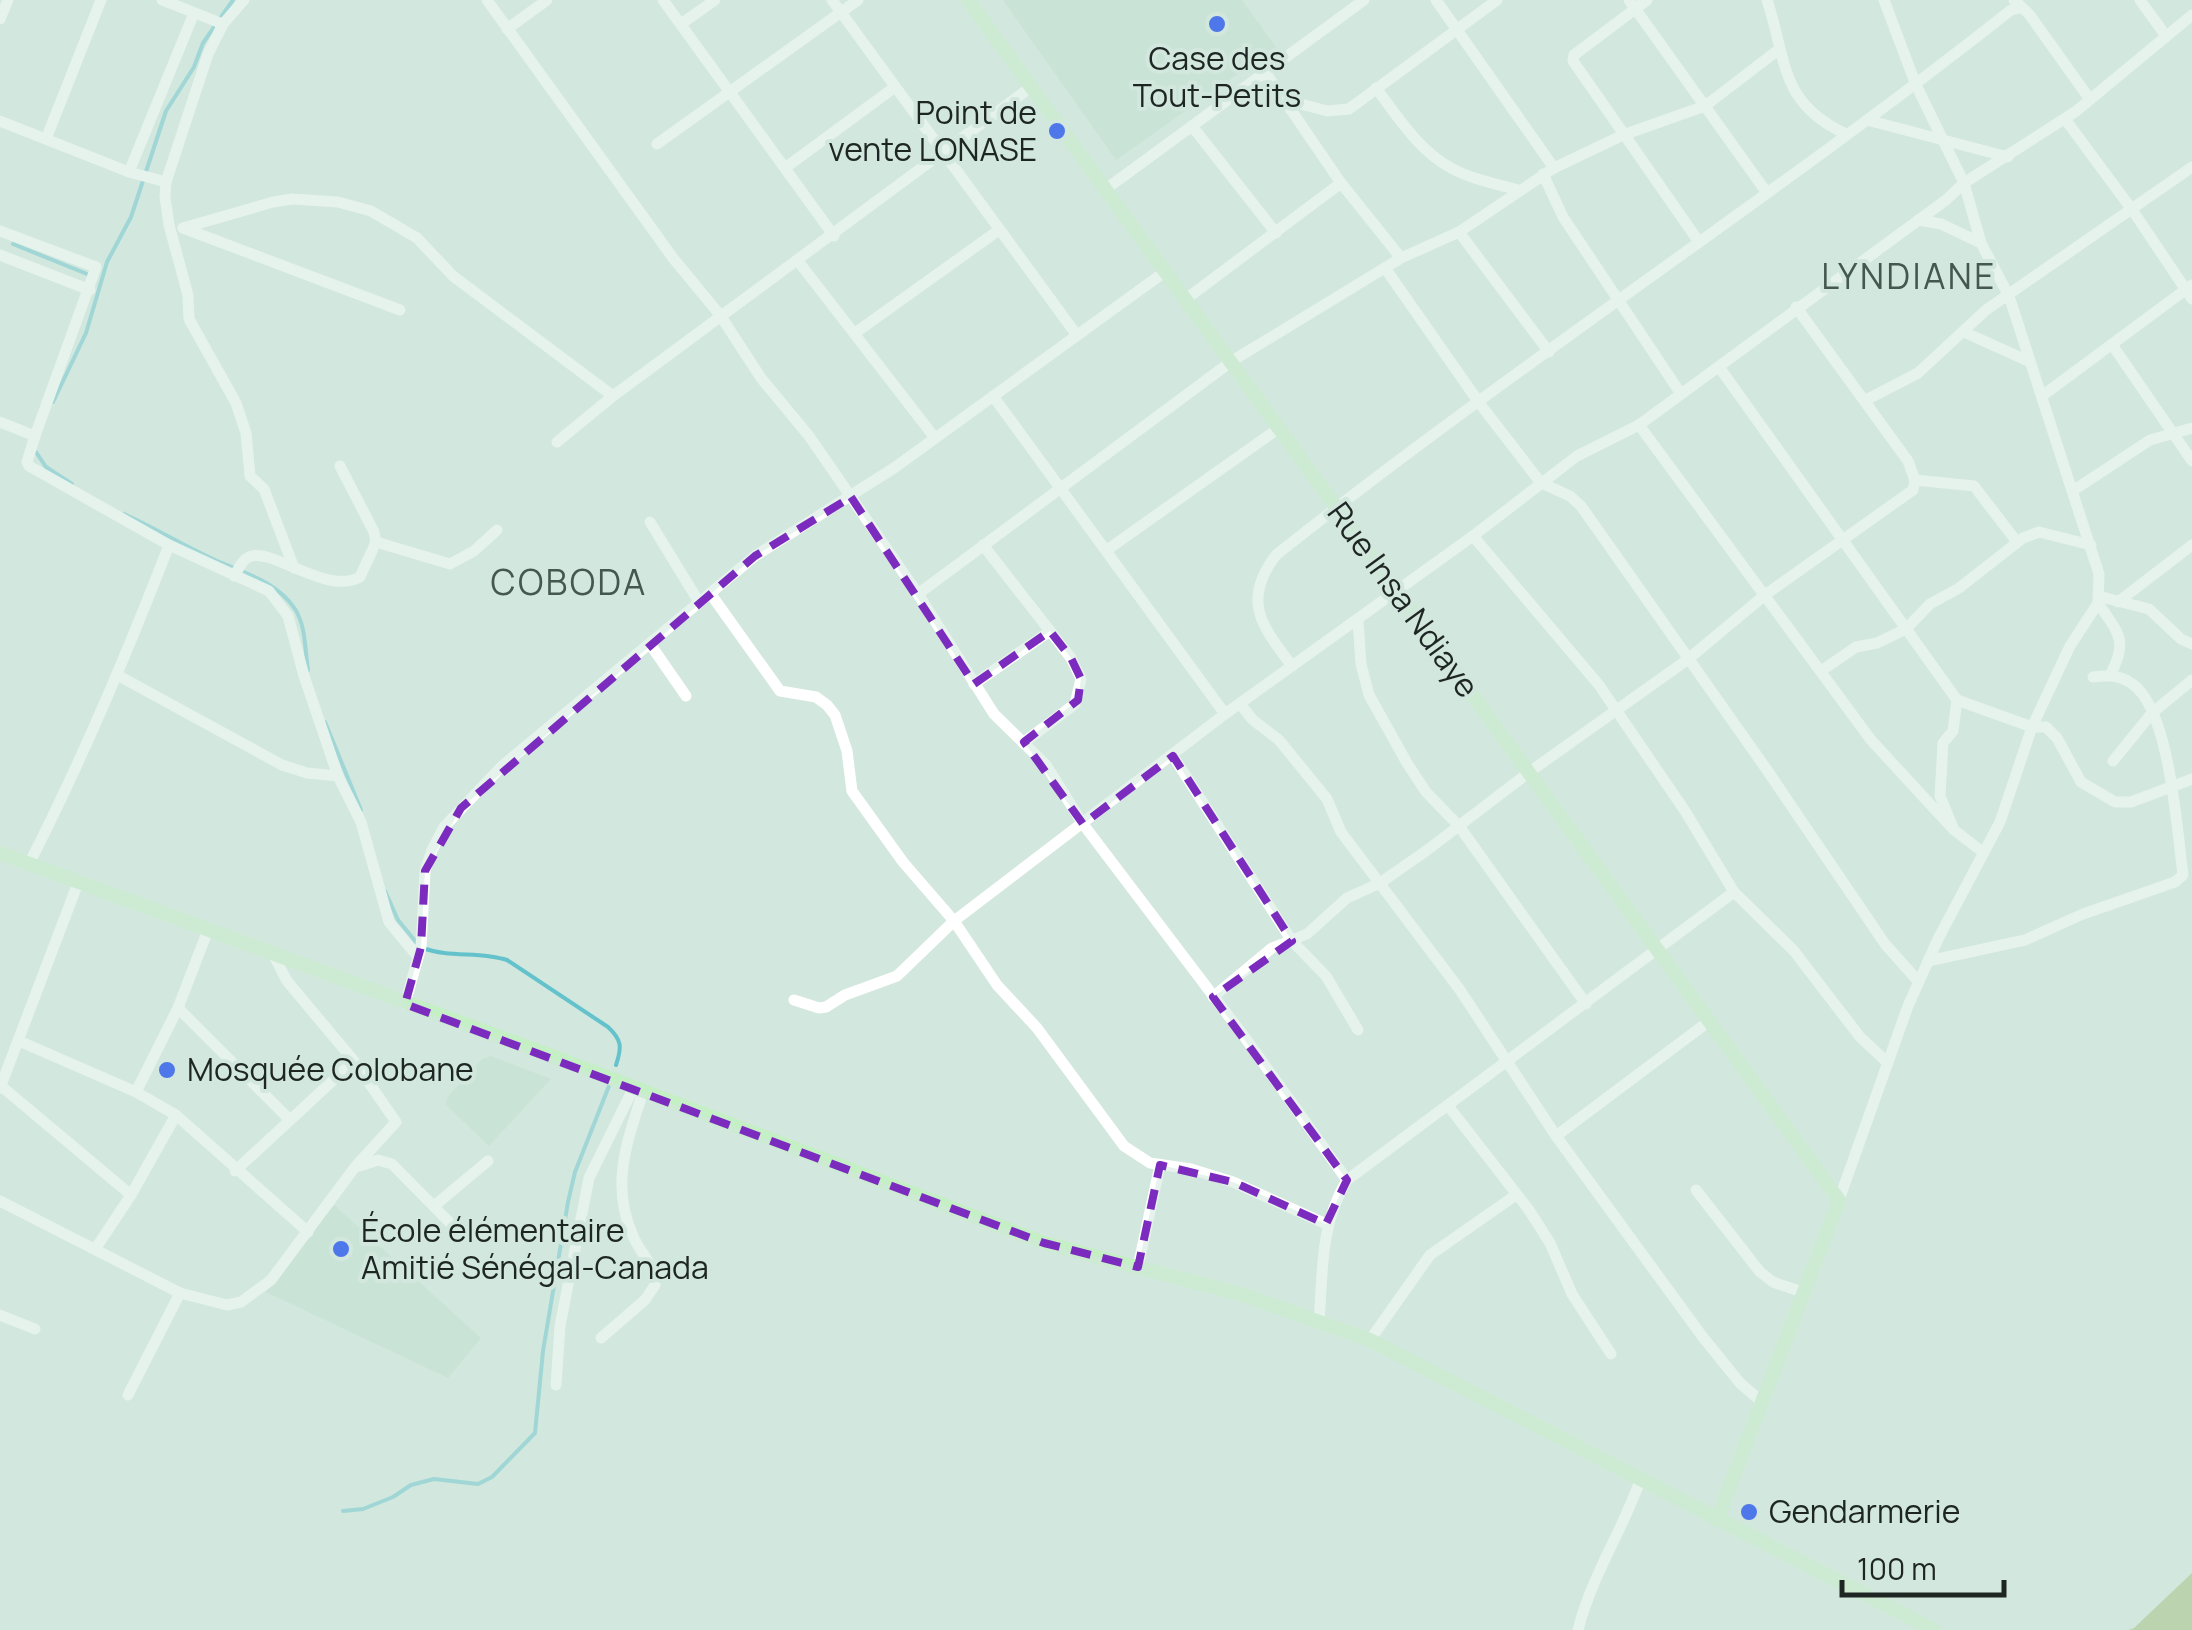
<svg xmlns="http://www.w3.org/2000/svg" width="2192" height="1630" font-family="Manrope,sans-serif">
	<rect width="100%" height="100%" fill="#d2e7dd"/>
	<g fill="#c1ded0">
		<path d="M1003,0H1242L1276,47L1116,160Z"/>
		<path d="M491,1056L551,1079L489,1146L446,1105L448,1096L482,1059Z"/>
		<path d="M334,1205L481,1338L448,1378L266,1292Z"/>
	</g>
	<path fill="#a3ba79" d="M2192,1573V1630H2129L2134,1628Z"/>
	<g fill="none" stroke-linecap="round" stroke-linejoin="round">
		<g stroke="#64c2cd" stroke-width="4">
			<path d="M13,244L92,276"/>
			<path d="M53,402L86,333L107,262L131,217L166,111L194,67L203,43L233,0"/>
			<path d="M36,452L46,467L72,484"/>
			<path d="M124,514C155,528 184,546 215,560C244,573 276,581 295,609C306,626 305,651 308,670"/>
			<path d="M325,722L361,810"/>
			<path d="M385,891L398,920L416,942"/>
			<path d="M423,948C450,958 480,951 507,960L608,1027C622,1040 622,1047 616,1065"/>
			<path d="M343,1511L363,1509L393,1497L411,1485L434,1479L478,1484L492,1477L535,1433L543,1351L568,1202L575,1172L609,1086"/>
		</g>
		<g stroke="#fff" stroke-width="11">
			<path d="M162,0L223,24"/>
			<path d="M244,0L223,24L208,54L166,182L165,197L169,225L188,295L189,319L236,403L246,433L250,476L264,489L294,568"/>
			<path d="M487,0L673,258L720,315L761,378L809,436L918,594L994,714L1046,765L1083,824L1246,1039L1347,1180"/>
			<path d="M663,0L834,236"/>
			<path d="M832,0L1076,334"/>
			<path d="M1436,0L1554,168"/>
			<path d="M1629,0L1767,193"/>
			<path d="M1647,0L1574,55L1573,61L1699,242"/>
			<path d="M1767,0C1787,60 1779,103 1846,134"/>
			<path d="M2014,0L2029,14L2089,98"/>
			<path d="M2140,0L2166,36"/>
			<path d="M0,19L8,0"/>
			<path d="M681,24L715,0"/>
			<path d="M507,29L547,0"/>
			<path d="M1265,72L1341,183L1401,258"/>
			<path d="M1376,88C1398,117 1418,150 1451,168C1471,179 1496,184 1518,190"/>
			<path d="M1286,100L1327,111L1349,109L1497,0"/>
			<path d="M2065,119L2133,211L2192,299"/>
			<path d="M1867,120L2008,157"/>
			<path d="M0,121L129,172L166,182"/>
			<path d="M1192,126L1276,233"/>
			<path d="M46,139L101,0"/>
			<path d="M657,144L858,0"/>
			<path d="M785,168L895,87"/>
			<path d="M129,172L194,13"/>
			<path d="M1543,174L1563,217L1681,394"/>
			<path d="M1106,189L1364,0"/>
			<path d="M1918,220L1941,224L1981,243"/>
			<path d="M183,228L273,202L292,199L338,202L371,211L417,238L453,276L613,396L1031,87"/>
			<path d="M183,228L400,310"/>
			<path d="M0,231L96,267L35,436L27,462L29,466L169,545L269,591L288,616L304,676L338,776L361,822L389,922L418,957"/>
			<path d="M1459,232L1549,352"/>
			<path d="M0,255L90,290"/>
			<path d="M798,261L935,438"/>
			<path d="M1385,268L1480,404L1541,483L1570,496L1581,506L1767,770L1885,944L1918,981"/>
			<path d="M1186,299L1341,183"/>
			<path d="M1964,332L2028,361"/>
			<path d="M855,333L999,230"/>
			<path d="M2113,346L2192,461"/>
			<path d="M1719,367L1957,700L2032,727H2046L2057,738L2081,782L2115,802H2131L2192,779"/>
			<path d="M993,396L1225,714"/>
			<path d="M2042,396L2192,285"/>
			<path d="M1866,400L1918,373L1986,310L2192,167"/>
			<path d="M0,422L35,436"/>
			<path d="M1639,425L1871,740L1954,830"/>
			<path d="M557,442L613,396"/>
			<path d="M1915,480L1974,486L2017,542"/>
			<path d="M2074,490L2150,440L2192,428"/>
			<path d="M650,522L699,602"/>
			<path d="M1473,536L1599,685L1685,811L1734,892"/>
			<path d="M376,542L450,564L474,551L497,530"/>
			<path d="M983,545L1071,658L1081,679L1075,704L1023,743"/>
			<path d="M1107,550L1279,428"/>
			<path d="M234,576C238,570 242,560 249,557C271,546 326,596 360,577L376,542L374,532L340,466"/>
			<path d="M710,593L780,691L816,697L827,705L835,715L847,751L852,791L903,862L954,921L997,985L1037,1028L1124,1146L1150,1163L1191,1169L1233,1182L1326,1224"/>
			<path d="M918,594L1232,361L1401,258L1459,232L1554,168L1623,135L1705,106L1778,50"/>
			<path d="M2098,596L2149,609L2181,639L2192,644"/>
			<path d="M2118,602L2192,545"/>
			<path d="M2098,603C2118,633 2129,640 2110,675"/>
			<path d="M1358,620L1361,664L1369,695L1407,763L1426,792L1459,826L1586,1004"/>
			<path d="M650,644L686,696"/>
			<path d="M1292,666C1262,626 1241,601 1276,555C1515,365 1772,199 2011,10L2020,8"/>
			<path d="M1821,671L1856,647L1877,643L1906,629L1930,604L1959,588L2023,538L2039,532L2091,545"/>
			<path d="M119,676L282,765L307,773L338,776"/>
			<path d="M974,684L1050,631"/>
			<path d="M1957,700L1953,731L1943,743L1940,796L1954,830L1984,853"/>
			<path d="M1240,704L1253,720L1279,740L1327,799L1341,832L1460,990L1556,1136L1702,1336L1740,1383L1763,1403"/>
			<path d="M1173,756L1292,941L1326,976L1358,1030"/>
			<path d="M2113,761L2152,713L2192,680"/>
			<path d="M29,864C82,760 127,654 169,545"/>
			<path d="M1928,961L2025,940L2083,914L2175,882L2183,875C2177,832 2170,707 2131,683C2119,675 2107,675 2093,677"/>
			<path d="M1213,997L1272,948L1307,934L1347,898L1380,883L1426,851L1528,773L1687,660L1765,595L1913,490L1915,480L1908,461L1796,307"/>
			<path d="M794,1000L819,1008L826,1007L845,995L897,976L954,921L1225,714L1473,536L1577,456L1639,425L1946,200L1964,183L2075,112L2192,15"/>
			<path d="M405,1004L421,947L425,871L432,850L444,827L502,766L755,556L894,468L1166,271"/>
			<path d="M178,1008L290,1120"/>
			<path d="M19,1041L136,1092L176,1115L308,1232"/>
			<path d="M1,1086L131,1195"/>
			<path d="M0,1088L78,883"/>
			<path d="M136,1092L178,1008L208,930"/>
			<path d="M1449,1107L1529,1210L1550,1243L1572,1294L1611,1354"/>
			<path d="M1556,1136L1708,1022"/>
			<path d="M360,1166L378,1160L392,1164L460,1233"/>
			<path d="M235,1171L354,1061"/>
			<path d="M1696,1190L1760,1272L1773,1282L1805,1293"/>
			<path d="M1839,1200L1908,1006L1938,939L2000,822L2032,727L2070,646L2098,603L2099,574L2009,296L1981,243L1964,183L1916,85L1884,0"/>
			<path d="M0,1201L180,1293L227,1305L241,1302L271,1280L355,1167L396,1122L354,1061L287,981L273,954"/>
			<path d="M434,1206L488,1161"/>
			<path d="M96,1248L131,1195L176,1115"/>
			<path d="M1138,1267L1160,1165"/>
			<path d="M0,1315L35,1329"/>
			<path d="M1319,1321C1323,1270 1320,1225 1347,1180L1734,892L1794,951L1860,1037L1888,1063"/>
			<path d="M601,1338L645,1300L655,1285C656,1266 640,1253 633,1236C610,1185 627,1142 643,1092"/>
			<path d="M1370,1340L1430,1255L1516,1195"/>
			<path d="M556,1385L560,1326L589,1178L634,1087"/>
			<path d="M128,1395L180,1293"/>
			<path d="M1578,1630C1591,1577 1623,1530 1641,1478"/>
		</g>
		<g stroke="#c5efc5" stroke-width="14">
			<path d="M968,0L1839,1200L1717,1520"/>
			<path d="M0,853L549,1055L1044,1243L1244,1295L1370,1340L1934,1630"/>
		</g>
	</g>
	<path d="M0 0H2192V1630H0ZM851,497L974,684L1050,631L1071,658L1081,679L1078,700L1024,742L1083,824L1173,756L1292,941L1213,997L1347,1180L1326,1224L1233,1182L1160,1165L1138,1267L1044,1243L405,1004L421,947L425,871L461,808L755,556Z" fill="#d2e7dd" fill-opacity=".55" fill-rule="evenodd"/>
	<path fill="none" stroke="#7b2cbf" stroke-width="8" stroke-dasharray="20 12" stroke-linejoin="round" d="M851,497L974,684L1050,631L1071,658L1081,679L1078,700L1024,742L1083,824L1173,756L1292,941L1213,997L1347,1180L1326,1224L1233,1182L1160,1165L1138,1267L1044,1243L405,1004L421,947L425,871L461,808L755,556Z"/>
	<g fill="#4e77ea" stroke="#d2e7dd" stroke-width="4">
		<circle cx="1217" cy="24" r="10"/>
		<circle cx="1057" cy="131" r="10"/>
		<circle cx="167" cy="1070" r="10"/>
		<circle cx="341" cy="1249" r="10"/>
		<circle cx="1749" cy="1512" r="10"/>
	</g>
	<g text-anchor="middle" stroke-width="8" stroke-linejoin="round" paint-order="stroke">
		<g font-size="32" fill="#1e2623" stroke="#d2e7dd" text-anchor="start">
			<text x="1217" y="70" text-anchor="middle">Case des<tspan x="1217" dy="37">Tout-Petits</tspan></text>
			<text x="1037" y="124" text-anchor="end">Point de<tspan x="1037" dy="37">vente LONASE</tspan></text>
			<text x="187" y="1081">Mosquée Colobane</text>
			<text x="361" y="1242">École élémentaire<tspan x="361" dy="37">Amitié Sénégal-Canada</tspan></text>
			<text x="1769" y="1523">Gendarmerie</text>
		</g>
		<g font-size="32" fill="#1e2623" stroke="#d2e7dd">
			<text transform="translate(1403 600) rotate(54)" y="11">Rue Insa Ndiaye</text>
		</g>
		<g font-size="35" letter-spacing="2.5" fill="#45584f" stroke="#d2e7dd">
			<text x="1909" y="289">LYNDIANE</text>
			<text x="569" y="595">COBODA</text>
		</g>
	</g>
	<path d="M1842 1580v15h162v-15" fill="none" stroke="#1e2623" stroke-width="5"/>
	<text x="1857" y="1580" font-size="30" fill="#1e2623" stroke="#d2e7dd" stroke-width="8" paint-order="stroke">100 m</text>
</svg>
